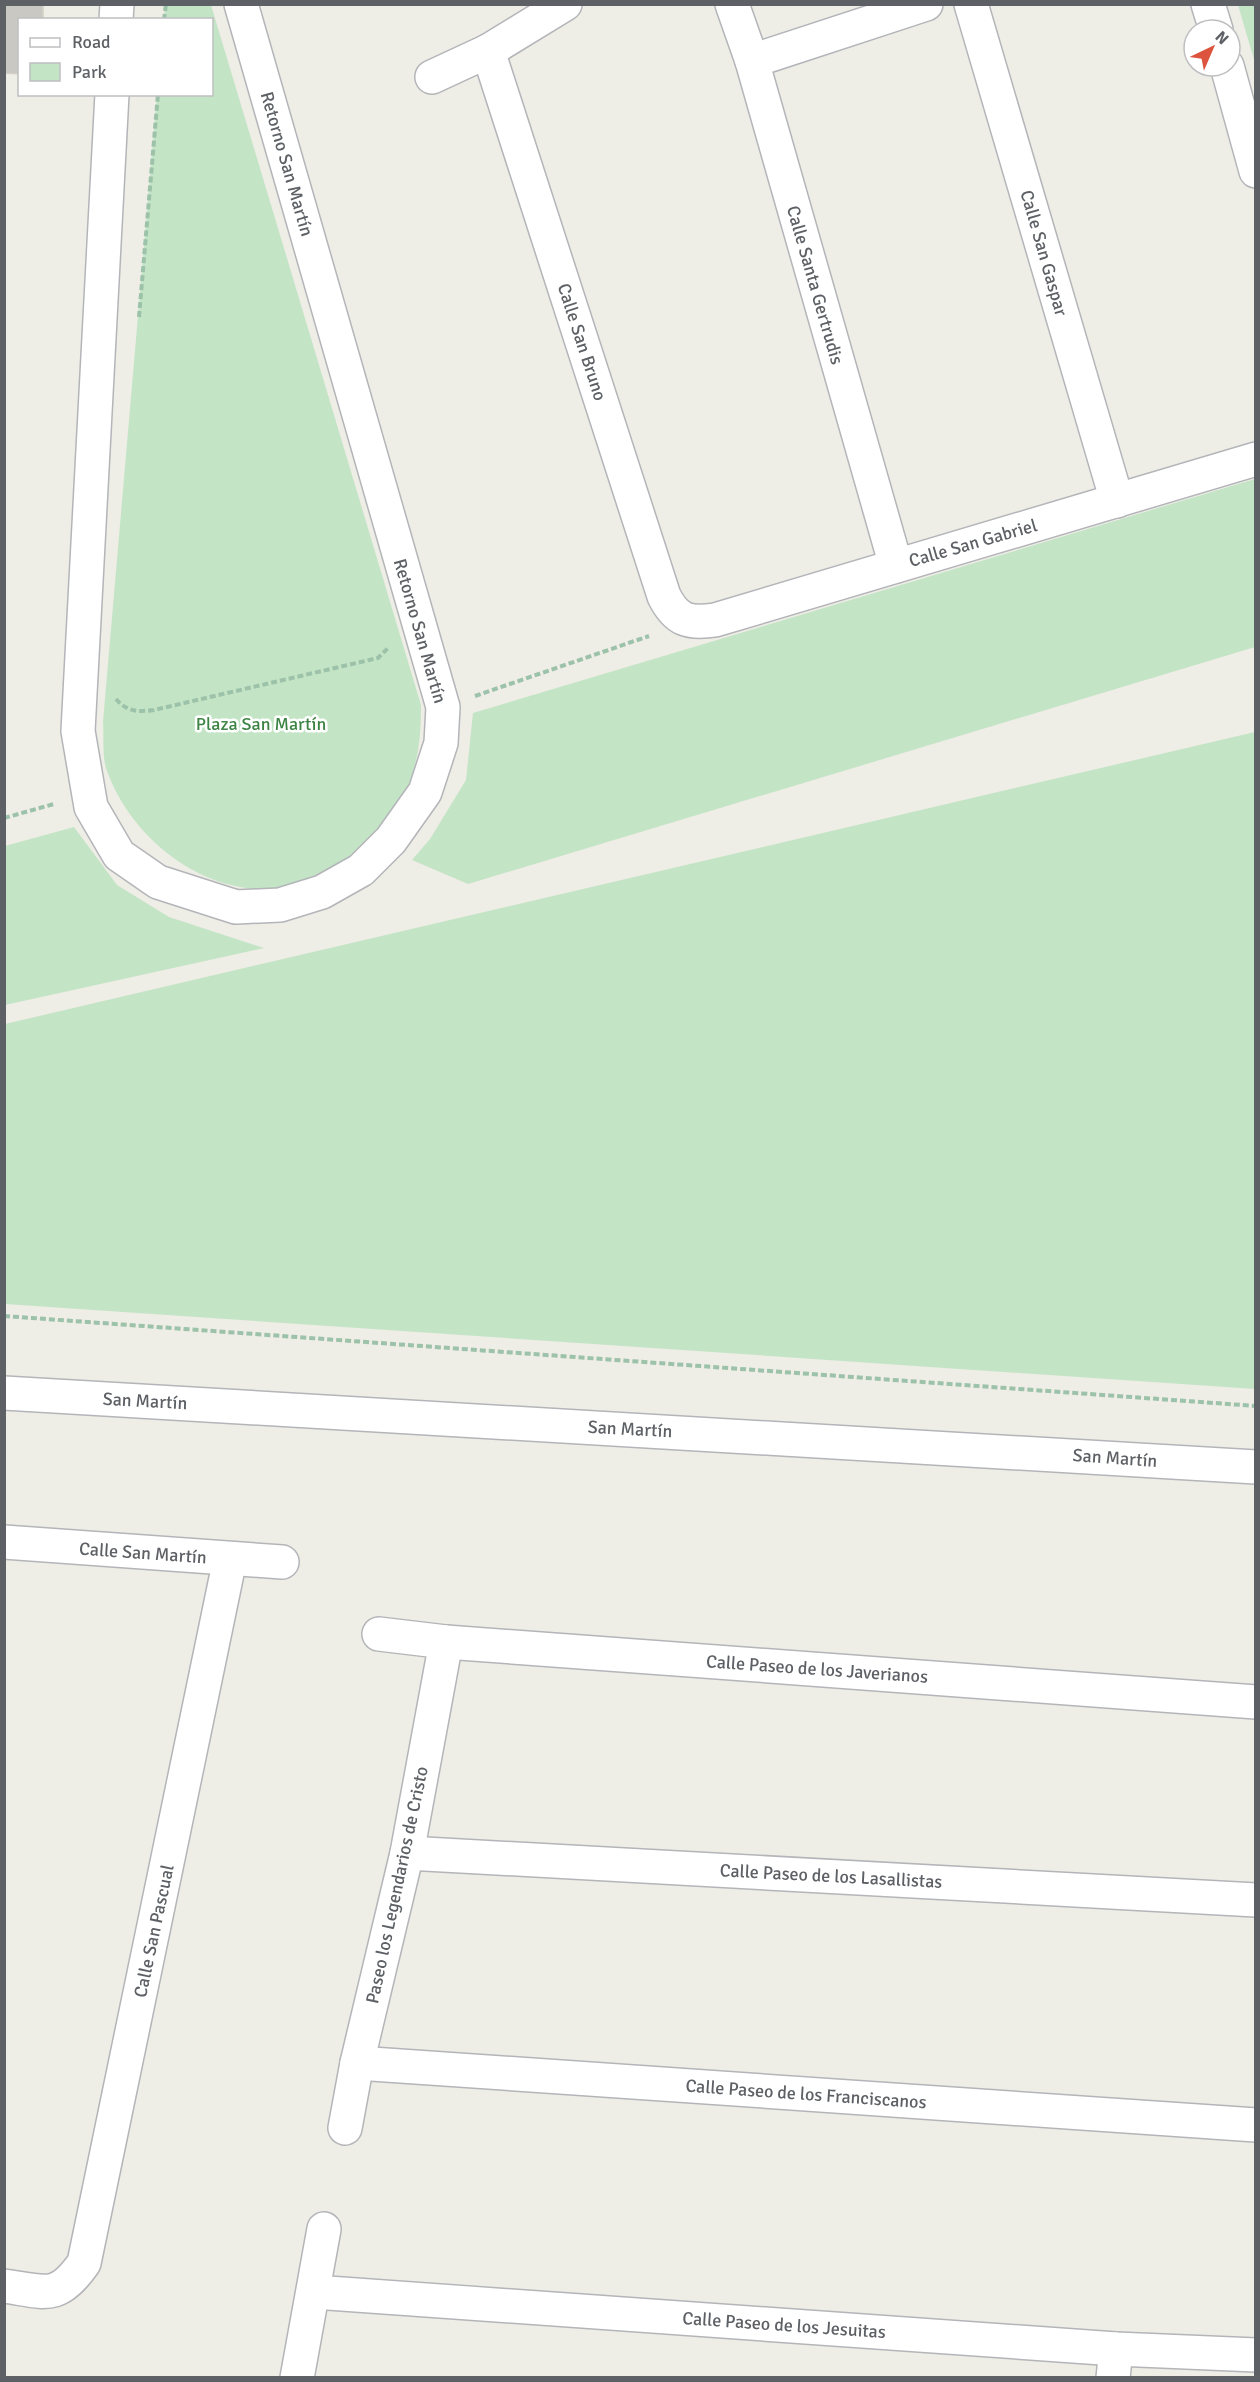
<svg xmlns="http://www.w3.org/2000/svg" width="1260" height="2382" font-family="Signika,sans-serif">
	<rect width="100%" height="100%" fill="#eeede6"/>
	<g fill="#c4e4c6">
		<path d="M165,5H211L421,705C421,740 418,766 403,798C390,826 366,846 340,862C314,877 285,892 254,889C187,883 127,830 106,768C102,754 104,736 103,722L157,95L212,94V20L164,19Z"/>
		<path d="M1238,5H1255V63Z"/>
		<path d="M1255,479V647L468,884L412,860L430,839L466,780L473,713Z"/>
		<path d="M1255,732V1389L5,1304V1024Z"/>
		<path d="M74,827L117,885L169,917L264,948L5,1005V846Z"/>
	</g>
	<path fill="#cac8c2" stroke="#d3cfc4" stroke-width="1.5" d="M4,4H43V20H20V74L4,73Z"/>
	<g fill="none" stroke-linecap="round" stroke-linejoin="round">
		<g stroke="#b3b5b9" stroke-width="36">
			<g id="minor">
				<path d="M732,4L752,61L896,566"/>
				<path d="M971,4L1117,501"/>
				<path d="M1208,4L1216,30"/>
				<path d="M116,20L117,4"/>
				<path d="M488,51L664,596C676,620 688,624 715,620L1256,459"/>
				<path d="M752,61L926,4"/>
				<path d="M1227,66L1256,171"/>
				<path d="M432,77L488,51L565,4"/>
				<path d="M112,94L78,731L91,807L119,855L158,882L236,907L280,905L322,892L361,870L391,840L425,792L441,743L443,707L241,4"/>
				<path d="M4,1393L1256,1467"/>
				<path d="M4,1542L282,1562"/>
				<path d="M379,1634L446,1642L1256,1702"/>
				<path d="M407,1853L1256,1900"/>
				<path d="M357,2063L1256,2125"/>
				<path d="M345,2128L357,2063L407,1853L446,1642"/>
				<path d="M4,2286C46,2292 57,2301 84,2263L230,1559"/>
				<path d="M314,2292L1116,2349L1256,2355"/>
				<path d="M297,2378L324,2229"/>
				<path d="M1113,2378L1116,2349"/>
			</g>
		</g>
		<g stroke="#9cc2a9" stroke-width="4" stroke-dasharray="6 3" stroke-linecap="butt">
			<path d="M164,20L166,4"/>
			<path d="M139,317L158,94"/>
			<path d="M475,696L649,636"/>
			<path d="M116,699C127,712 138,712 154,710L378,658L388,648"/>
			<path d="M4,818L54,804"/>
			<path d="M4,1316L1256,1406"/>
		</g>
		<use href="#minor" stroke="#fff" stroke-width="33"/>
	</g>
	<g text-anchor="middle" stroke-width="5" stroke-linejoin="round" paint-order="stroke">
		<g font-size="18" fill="#5d6065" stroke="#fff">
			<text transform="translate(287 164) rotate(74)" y="6">Retorno San Martín</text>
			<text transform="translate(1044 253) rotate(74)" y="6">Calle San Gaspar</text>
			<text transform="translate(815 285) rotate(74)" y="6">Calle Santa Gertrudis</text>
			<text transform="translate(582 342) rotate(72)" y="6">Calle San Bruno</text>
			<text transform="translate(973 543) rotate(-16)" y="6">Calle San Gabriel</text>
			<text transform="translate(420 631) rotate(74)" y="6">Retorno San Martín</text>
			<text transform="translate(145 1401) rotate(3)" y="6">San Martín</text>
			<text transform="translate(630 1429) rotate(3)" y="6">San Martín</text>
			<text transform="translate(1115 1458) rotate(4)" y="6">San Martín</text>
			<text transform="translate(143 1553) rotate(4)" y="6">Calle San Martín</text>
			<text transform="translate(817 1669) rotate(4)" y="6">Calle Paseo de los Javerianos</text>
			<text transform="translate(831 1876) rotate(3)" y="6">Calle Paseo de los Lasallistas</text>
			<text transform="translate(397 1885) rotate(-78)" y="6">Paseo los Legendarios de Cristo</text>
			<text transform="translate(154 1931) rotate(-78)" y="6">Calle San Pascual</text>
			<text transform="translate(806 2094) rotate(4)" y="6">Calle Paseo de los Franciscanos</text>
			<text transform="translate(784 2325) rotate(4)" y="6">Calle Paseo de los Jesuitas</text>
		</g>
		<g font-size="18" fill="#3d8444" stroke="#fff">
			<text x="261" y="730">Plaza San Martín</text>
		</g>
	</g>
	<rect width="1260" height="2382" fill="none" stroke="#5d6065" stroke-width="12"/>
	<rect x="18" y="18" width="195" height="78" fill="#ffffff" stroke="#bebfc1" stroke-width="1.5"/>
	<rect x="30" y="38" width="30" height="9" fill="#ffffff" stroke="#bebfc1" stroke-width="1.5"/>
	<text x="72" y="48" font-size="18" fill="#5d6065">Road</text>
	<rect x="30" y="63" width="30" height="18" fill="#c4e4c6" stroke="#bebfc1" stroke-width="1.5"/>
	<text x="72" y="78" font-size="18" fill="#5d6065">Park</text>
	<g transform="translate(1212 48) rotate(44)"><circle r="28" fill="#ffffff" stroke="#bebfc1" stroke-width="1.5"/>
	<path d="M0-4.5L10 22L0 15L-10 22Z" fill="#dc533e"/>
	<text y="-9" font-size="16" font-weight="bold" text-anchor="middle" fill="#5d6065">N</text>
	</g>
</svg>
